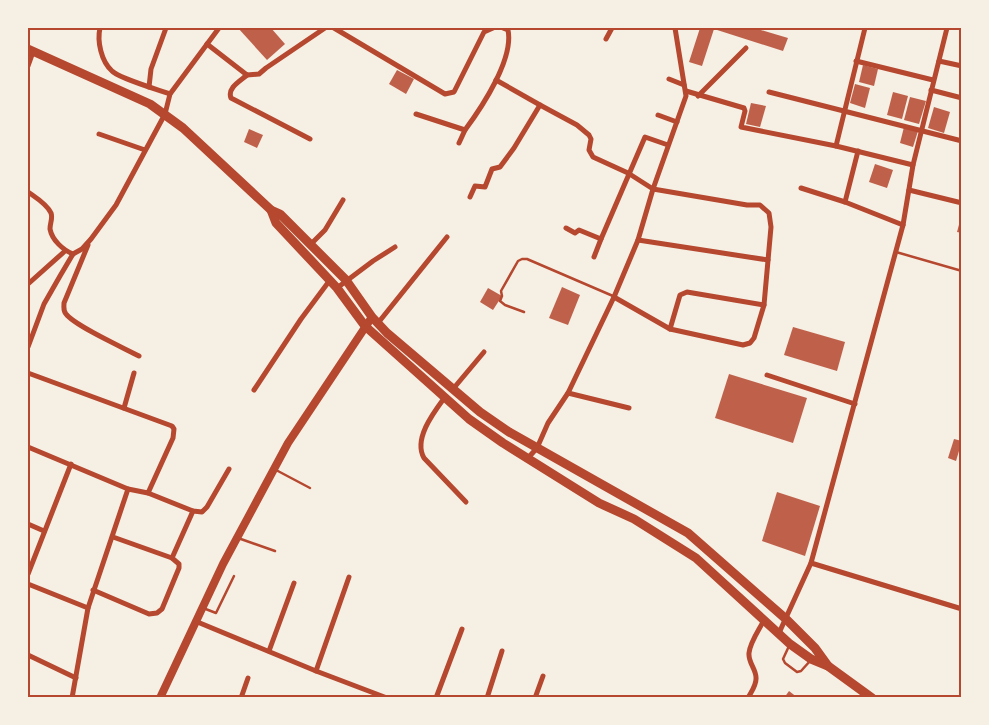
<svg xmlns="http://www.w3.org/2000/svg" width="989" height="725" font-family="'Asap Condensed',sans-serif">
	<rect width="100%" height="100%" fill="#f6efe4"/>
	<g fill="#bf614a">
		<path d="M238,28H271L285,44L267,60Z"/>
		<path d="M700,28H754L788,38L783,51L714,29L702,66L689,62Z"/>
		<path d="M863,65L878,69L874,86L859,82Z"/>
		<path d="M397,70L414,79L406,94L389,84Z"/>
		<path d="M855,84L870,88L865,108L850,103Z"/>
		<path d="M893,92L908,96L902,119L887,115Z"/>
		<path d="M910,97L926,101L919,124L904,120Z"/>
		<path d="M751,103L766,106L760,127L746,124Z"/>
		<path d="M934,107L950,112L944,133L928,128Z"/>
		<path d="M904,127L918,131L913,147L900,143Z"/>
		<path d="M249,129L263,135L257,148L244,142Z"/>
		<path d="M875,164L893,170L887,188L869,182Z"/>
		<path d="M961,217H962V233L957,232Z"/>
		<path d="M562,287L580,295L568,325L549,318Z"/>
		<path d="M488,288L502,296L493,310L480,302Z"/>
		<path d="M793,327L845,342L837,371L784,355Z"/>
		<path d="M729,374L807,398L793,443L715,418Z"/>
		<path d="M954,439L962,441L956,461L948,458Z"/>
		<path d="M777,492L820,506L805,556L762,541Z"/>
		<path d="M789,691L798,698H784Z"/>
	</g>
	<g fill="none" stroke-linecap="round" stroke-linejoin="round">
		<g stroke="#b5482f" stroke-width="2.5">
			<path d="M896,252L962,271"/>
			<path d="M524,312L505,305L500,301L502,296L501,291L518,261L522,259H527L613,296"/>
			<path d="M276,470L310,488"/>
			<path d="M238,538L275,551"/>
			<path d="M203,608L216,613L234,576"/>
			<path d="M789,646L783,659L785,663L797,672L801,671L810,661"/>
		</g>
		<g stroke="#b5482f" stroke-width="5">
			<path d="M100,28C97,41 101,61 112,71C118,78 159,90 170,94"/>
			<path d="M334,28L445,94L454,92L484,32L493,28"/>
			<path d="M606,39L612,28"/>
			<path d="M207,44L247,75L259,74L266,68L325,28"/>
			<path d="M856,61L933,80"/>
			<path d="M939,61L962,66"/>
			<path d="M28,66L33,52"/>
			<path d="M247,75C240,81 227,88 231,98L310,139"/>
			<path d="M669,79L684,85"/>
			<path d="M496,80L540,105"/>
			<path d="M149,87L151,69L166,28"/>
			<path d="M931,90L962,98"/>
			<path d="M686,91L744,108L745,111L741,127L836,146L913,165"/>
			<path d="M769,92L962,141"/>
			<path d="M698,96L746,48"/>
			<path d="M416,114L465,130L459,143"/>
			<path d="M658,115L677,122"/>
			<path d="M465,130C482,107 514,59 508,30L503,28"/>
			<path d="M99,134L145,150"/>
			<path d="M836,146L865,28"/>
			<path d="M801,188L845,202L903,225"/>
			<path d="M909,190L962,203"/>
			<path d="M28,192C35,197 47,204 51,213C53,218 50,223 50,229C52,240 63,250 73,254"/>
			<path d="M470,197L475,186L485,187L492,169L500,167L514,148L540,105L577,125L589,135L591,139L589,150L593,157L628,173L653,189L747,205H760L769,213L771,227L764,305L754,338L750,343L743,345L670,329L614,297"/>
			<path d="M845,202L858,151"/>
			<path d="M566,228L575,233L579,230L601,239L645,137L668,145"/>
			<path d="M638,240L768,260"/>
			<path d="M311,244L325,230L343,200"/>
			<path d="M88,245L64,303C64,307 63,311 66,314C75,326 124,348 139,356"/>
			<path d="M594,257L601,239"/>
			<path d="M28,284L65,251"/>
			<path d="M337,288L373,261L395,247"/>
			<path d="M378,323L447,237"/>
			<path d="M670,329L680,295L687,292L764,305"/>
			<path d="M28,347L44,304L60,276L73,254L82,249L91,239L116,205L165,114L170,94L219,28"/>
			<path d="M28,373L172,426L174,429L173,438L148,493L128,489"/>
			<path d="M767,375L855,404"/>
			<path d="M453,389L484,352"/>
			<path d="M254,390L301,319L330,280"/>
			<path d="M568,393L629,408"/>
			<path d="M445,397C434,412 413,439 424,458L466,502"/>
			<path d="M124,408L134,373"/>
			<path d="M28,447L128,489L88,608L72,698"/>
			<path d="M528,458L537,448L548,423L568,393L614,297L638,240L653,189L686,96L675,28"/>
			<path d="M148,493L193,511L202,512L207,507L229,469"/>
			<path d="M28,524L44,531"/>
			<path d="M172,558L193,511"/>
			<path d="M811,563L962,609"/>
			<path d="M28,574L71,464"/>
			<path d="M28,584L88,608"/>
			<path d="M93,590L149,614L157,613L162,609L179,568V564L172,558L113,537"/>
			<path d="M195,621L316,671L387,698"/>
			<path d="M779,633L811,563L903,225L913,165L947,28"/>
			<path d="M269,651L294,583"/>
			<path d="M28,655L76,678"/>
			<path d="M316,671L349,577"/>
			<path d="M241,698L248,678"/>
			<path d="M436,698L462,629"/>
			<path d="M487,698L502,651"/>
			<path d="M535,698L543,676"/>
			<path d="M748,698C751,692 756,686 756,679C757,670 748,663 749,653C750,642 759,630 764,620"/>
		</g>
		<path stroke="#b5482f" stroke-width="8" d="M160,698L223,564L288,443L372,317"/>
		<g stroke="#b5482f" stroke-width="9">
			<path d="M28,49L150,104L183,128L271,210L280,214L346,280L372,317L387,333L480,412L509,432L688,533L786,619L815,648L828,666"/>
			<path d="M271,210L276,223L337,288L365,326L469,419L503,443L599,503L634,519L696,558L790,644L811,659L828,666L872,698"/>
		</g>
	</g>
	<rect width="989" height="725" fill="none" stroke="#f6efe4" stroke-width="58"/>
	<rect x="29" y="29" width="931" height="667" fill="none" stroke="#b5482f" stroke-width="2"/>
</svg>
